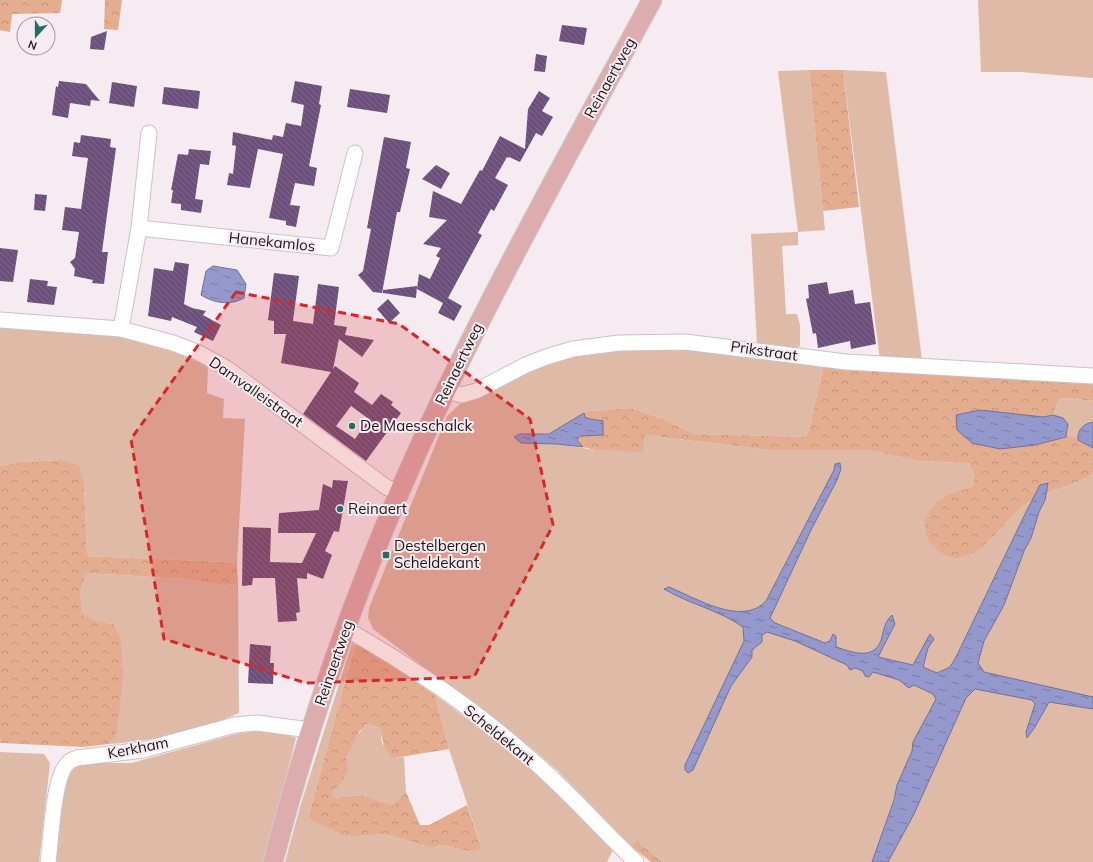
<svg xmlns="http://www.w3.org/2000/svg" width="1093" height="862" font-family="Mulish,sans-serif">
	<defs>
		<pattern id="forest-crowns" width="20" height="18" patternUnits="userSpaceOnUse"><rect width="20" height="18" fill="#e4ad90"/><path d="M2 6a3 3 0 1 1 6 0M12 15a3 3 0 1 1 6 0" fill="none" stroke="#c3947c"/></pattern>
		<pattern id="water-ripples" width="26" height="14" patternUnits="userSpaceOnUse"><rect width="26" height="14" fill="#9498cc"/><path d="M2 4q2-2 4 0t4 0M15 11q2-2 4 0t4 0" fill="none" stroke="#787ba5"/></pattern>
		<pattern id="building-back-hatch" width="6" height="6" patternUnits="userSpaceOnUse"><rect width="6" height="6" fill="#6c507b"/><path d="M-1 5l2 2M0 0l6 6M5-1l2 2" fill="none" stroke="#806a8b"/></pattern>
	</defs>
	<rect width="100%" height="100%" fill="#f5ebf0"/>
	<g fill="#debaa7">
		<path d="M978,0H1093V78L1021,72H981Z"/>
		<path d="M809,70L825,230L798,232V245L782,246L786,314H797L800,325V346L795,349L757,344L751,234L798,232L778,71Z"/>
		<path d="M843,70L886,72L922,360H880Z"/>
		<path d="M0,326L133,337L183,355L208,367L207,393L224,399L223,418L245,419L237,564L224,562L87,556L84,485L61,460L20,462L0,466Z"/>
		<path d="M680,348L824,364L807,437L694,434L663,419L631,408L590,411L549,434H520L515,437L521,443L557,444L595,450L643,451L645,435L768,450H870L916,461L968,463C973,470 976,477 972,486L942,498L964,557C970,553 977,550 983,546C1000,533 1011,514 1029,502C1049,489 1074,487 1093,473V862H663L637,841L631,846L558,771L529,746L373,629L368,618L369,608L447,416L460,404L506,380L554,360L587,353Z"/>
		<path d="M1067,398L1093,401V422L1089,423L1078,433V440L1066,437L1068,429L1063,418L1053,415L1059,399Z"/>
		<path d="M86,573L185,579L223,585L238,584L239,713C200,730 150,742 108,744L116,737L113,624L96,620L83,615L80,593Z"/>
		<path d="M352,643L355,645L308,818L358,836L384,834L432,848L441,845L467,851H476L482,849L449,749L435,695L519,757L614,848L607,862H285L300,807Z"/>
		<path d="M367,724L380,728L382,743L394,758L404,757L406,792L393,807L361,795L334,798L331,792C346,778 340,776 346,759C350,746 358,733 367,724Z"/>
		<path d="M264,730L281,732L296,738L264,862H56L64,791L68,776L76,766L86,763H132L236,734Z"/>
		<path d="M0,752L44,754L50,763L39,862H0Z"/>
	</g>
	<g fill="url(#forest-crowns)">
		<path d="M0,0H62L60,13L12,14L10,32L0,30Z"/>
		<path d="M105,0H122L118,30L104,29Z"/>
		<path d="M809,70H843L859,207L823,211Z"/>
		<path d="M824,364L1093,373V401L1067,398L1059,399L1053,415L1043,417L956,415L957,430L1024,446L1035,445L1066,437H1073L1093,448V473C1074,487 1049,489 1029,502C1007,516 989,550 964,557C944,562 919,540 926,518C928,513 936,503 941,499C949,493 963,490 972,486C976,477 973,470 968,463L916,461L870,450H768L645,435L643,452L595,450L583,447L577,440L580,436L603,435V422L585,418L584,413L590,411L631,408L663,419L694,434L807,437Z"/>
		<path d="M61,460L79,466L84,485L87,556L224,562L237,564L238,584L223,585L185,579L86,573L80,593L83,615L96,620L113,624L121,639L123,678L116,737L108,744L84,747L0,743V466L20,462Z"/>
		<path d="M361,643L435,695L449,749L394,758C384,751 382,740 380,728L367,724L359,732L346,758L348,770L341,783L332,792L334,798L361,795L393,806L406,792L420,825H429L467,805L482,849L476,851H467L441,845L432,848L384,834L358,836L343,835L308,818L355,645Z"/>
		<path d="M637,841L663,862H651L631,846Z"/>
	</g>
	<g fill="url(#water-ripples)" stroke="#707297">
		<path d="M213,266L237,270L246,284L244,298C230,306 214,303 201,295L206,271Z"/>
		<path d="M980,410L1043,417L1053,415L1063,418L1068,424L1066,437L1035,445L1000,449L972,443L957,430L956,415Z"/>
		<path d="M584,413L585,418L603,421V435L580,436L577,440L583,447L557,444L521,443L514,437L520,434H549Z"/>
		<path d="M1093,422V448L1078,440C1077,430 1083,424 1093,422Z"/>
		<path d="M840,463L841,469L837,480L811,530L770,618L775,623L825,643L830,641L833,634L836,636V647C854,653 876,661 882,637C884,628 885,622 892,615L895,624L878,657L913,665L930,634L934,639L928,648L923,667L937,673L950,667L956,657L1028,508L1040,485L1048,483L1045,500L1039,512L1031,538L1024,551L1004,605L984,641L978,663L984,672L1093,697V709L1049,702L1035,727L1027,738L1026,732L1035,704L1032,700L975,689L966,698L914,814L888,862H872L894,800L897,785L912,751L913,742L936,699L933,694L914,685L909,688L899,680L873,672L869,677L865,676L863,671L855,668L850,670L847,665L795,641L767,632L762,635V642L752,650V657L731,686L693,770L688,773L685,770V765L744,641L743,627C719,610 689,604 664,589L669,587C696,598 742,627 766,601L834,470L835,464Z"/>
	</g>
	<g fill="url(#building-back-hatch)" fill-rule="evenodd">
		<path d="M562,25L587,28L584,45L559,41Z"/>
		<path d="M107,31L104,50L90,49L91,37Z"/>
		<path d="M536,54L547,56L545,72L534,71Z"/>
		<path d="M59,81L86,84L100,101L91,100L90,106L70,103L68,118L52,115L56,86L58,87Z"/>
		<path d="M295,81L322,86L319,104L321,105L309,166L317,168L314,186L295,183L290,205L300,206L296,227L286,225V221L269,218L283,154L258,149L250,188L227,185L229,173L233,174L236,146L232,145L233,132L272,140L273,135L283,137L286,123L301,126L304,105L291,102Z"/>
		<path d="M112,82L137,86L134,107L109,103Z"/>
		<path d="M164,87L200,91L198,109L162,104Z"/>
		<path d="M350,89L390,95L387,113L347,107Z"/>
		<path d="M539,91L550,98L542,111L553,117L542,136L536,133L520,162L509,157V158L507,157L495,178L508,185L494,211L491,209L478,233L482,235L448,298L462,306L454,321L438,313L443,303L417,289L419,274L430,279L440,258L436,256L441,248L423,244L447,220L429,217L433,191L461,204L480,170L482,171L500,136L525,149L528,109Z"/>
		<path d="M81,135L111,139L110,147L116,148L102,252H108L104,284L92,283L93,280L74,276L75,269L70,262L75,258L79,232L62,230L65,207L81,209L88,158L72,156L74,142L80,143Z"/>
		<path d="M384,137L411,142L406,168L410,169L400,212H397L382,293L373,292L358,275L363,271L371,229L367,228Z"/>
		<path d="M189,149L211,151L209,165L200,164L195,199L203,200L201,213L181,210V204L171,203L173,190H171L178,154L188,155Z"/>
		<path d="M436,165L450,173L441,189L422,179Z"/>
		<path d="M35,194L47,195L45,211L34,210Z"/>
		<path d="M0,248L18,250L13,282L0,281Z"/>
		<path d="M175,262L189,264L184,304L192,308L206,311L203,315L221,325L213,341L194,332L197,327L172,317L171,321L148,316L154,268L173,271Z"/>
		<path d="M274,273L299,276L293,321L313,324L318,284L339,287L334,325L347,327L345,335L374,340L362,357L339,339L333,369L335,366L359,383L354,392L372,405L381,394L393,402L391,405L401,413L366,461L303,414L331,372L281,363L286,334H274V321L268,320ZM351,406L369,419L355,439L336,426Z"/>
		<path d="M30,279L48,281L47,286L57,287L54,305L27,302Z"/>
		<path d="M827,282L829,294L853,290L855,304L870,302L876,344L851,349L850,341L818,348L816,333L813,334L806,299L809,298L808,285Z"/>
		<path d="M417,286L416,298L383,293V290Z"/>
		<path d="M388,299L400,313L389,323L377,309Z"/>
		<path d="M333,480L348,481L339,532L334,531L325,551L332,555L323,579L307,573V579L297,578L300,612L296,613L297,621L278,622L275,578H253L252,585L242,586L243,527L271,528L270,562L302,563L316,533H278L279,513L319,510L323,484L332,488Z"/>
		<path d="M250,644L271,646L270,663H274L273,684L248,683Z"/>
	</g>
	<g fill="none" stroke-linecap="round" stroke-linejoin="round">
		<g stroke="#cbc2c7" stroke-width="17">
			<g id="minor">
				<path d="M139,228L331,248L355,153"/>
				<path d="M0,320L121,329L173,343L199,353L228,369L386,487L399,493"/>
				<path d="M121,329L139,228L149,133"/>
				<path d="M445,391L462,395L476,391L526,365L546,357L573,349L619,343L685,342L846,362L1093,376"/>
				<path d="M346,629C411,666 476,710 532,760C569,792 601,829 636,862"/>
				<path d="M48,862C51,841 53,774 69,762C71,760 75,759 77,758L143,750L235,725L257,723L310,730"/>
			</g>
		</g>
		<g stroke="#cdcccd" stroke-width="21">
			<path id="major" d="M273,862C315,700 373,541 446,390C510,258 582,129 652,0"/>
		</g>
		<use href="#minor" stroke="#fff" stroke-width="15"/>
		<use href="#major" stroke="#ddacad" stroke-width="19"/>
	</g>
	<path fill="#d62828" fill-opacity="0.2" stroke="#d62828" stroke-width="3" stroke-dasharray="8 5" stroke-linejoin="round" d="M236,292L399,324L530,419L553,525L474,677L306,683L164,639L131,439Z"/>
	<g fill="#246d64" stroke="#f5ebf0" stroke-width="1.5">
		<circle cx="352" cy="426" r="4"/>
		<circle cx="340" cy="509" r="4"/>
		<rect x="382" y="551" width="8" height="8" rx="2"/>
	</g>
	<g text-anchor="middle" stroke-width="4" stroke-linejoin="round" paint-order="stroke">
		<g font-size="15" fill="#1c181a" stroke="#f5ebf0">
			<text transform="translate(610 78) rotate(-61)" y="5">Reinaertweg</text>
			<text transform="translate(272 242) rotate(6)" y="5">Hanekamlos</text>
			<text transform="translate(764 351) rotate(8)" y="5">Prikstraat</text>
			<text transform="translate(459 364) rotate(-64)" y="5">Reinaertweg</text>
			<text transform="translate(256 392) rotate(35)" y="5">Damvalleistraat</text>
			<text transform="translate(334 663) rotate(-71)" y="5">Reinaertweg</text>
			<text transform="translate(499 735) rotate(39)" y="5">Scheldekant</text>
			<text transform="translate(138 748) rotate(-11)" y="5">Kerkham</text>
		</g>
		<g font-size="15" fill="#1c181a" stroke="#f5ebf0" text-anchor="start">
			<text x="360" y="431">De Maesschalck</text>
			<text x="348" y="514">Reinaert</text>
			<text x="394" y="551">Destelbergen<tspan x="394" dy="17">Scheldekant</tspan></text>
		</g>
	</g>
	<g transform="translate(36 36) rotate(201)"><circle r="19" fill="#f5ebf0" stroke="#9e979a"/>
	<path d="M0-3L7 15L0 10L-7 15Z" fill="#246d64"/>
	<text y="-6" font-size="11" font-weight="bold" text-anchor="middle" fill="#1c181a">N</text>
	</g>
</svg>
